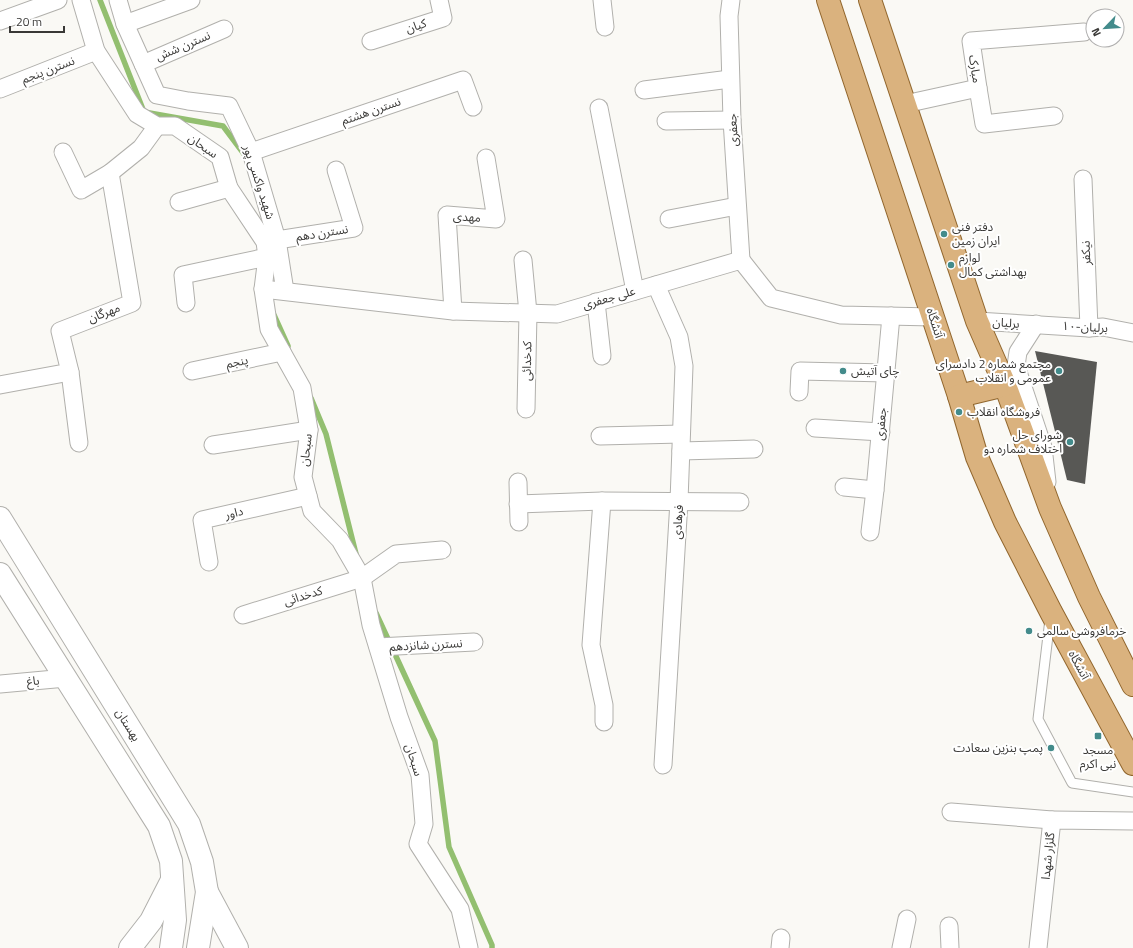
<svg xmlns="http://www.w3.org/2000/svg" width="1133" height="948" font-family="'Titillium Web','Noto Sans Arabic',sans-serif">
	<rect width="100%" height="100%" fill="#faf9f5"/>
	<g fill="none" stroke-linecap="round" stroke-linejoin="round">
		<g stroke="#93bf70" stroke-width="5.5">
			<path d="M100,0L144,112L223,126L244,154"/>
			<path d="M274,315L288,346"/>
			<path d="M311,398L326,434L356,554"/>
			<path d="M376,613L435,741L449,847L492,945V948"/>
		</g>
	</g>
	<path fill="#585855" d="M1035,351L1097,362L1085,484L1067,480Z"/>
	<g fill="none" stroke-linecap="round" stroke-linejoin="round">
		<g stroke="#b1b0ac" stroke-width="11">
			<path id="service" d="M1050,619L1038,719L1072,783L1133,792"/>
		</g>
		<g stroke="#b1b0ac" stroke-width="19">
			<g id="minor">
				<path d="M81,0L96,51L137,114L157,126H175L220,157L229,188L265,242L267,257L263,289L269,329L302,388L309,430L303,477L312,511L340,540L362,578L371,625L399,717L420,775L424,824L418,844L460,909L469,948"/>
				<path d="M118,0L125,24L157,95L188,101L229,106L251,152L277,240L285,291"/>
				<path d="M602,0L605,27"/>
				<path d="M731,0L729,16L732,120L741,260"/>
				<path d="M0,21L58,0"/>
				<path d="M125,24L191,0"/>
				<path d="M371,41L443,18L439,0"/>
				<path d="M143,64L224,29"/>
				<path d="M978,88L984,124L1054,116"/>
				<path d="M0,89L96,51"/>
				<path d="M644,90L730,79"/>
				<path d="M905,104L978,88L971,41L1084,32"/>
				<path d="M599,108L635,291"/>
				<path d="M666,121L732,120"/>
				<path d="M63,152L81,190L110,173L141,148L157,126"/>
				<path d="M251,152L463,80L473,107"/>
				<path d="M1083,179L1089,328"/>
				<path d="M179,202L229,188"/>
				<path d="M669,219L737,206"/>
				<path d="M277,240L354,228L336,170"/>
				<path d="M523,260L528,313L526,409"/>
				<path d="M656,285L679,337L684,366L679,501L663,765"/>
				<path d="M263,289L453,311L557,314L741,260L771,298L841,315L933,317"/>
				<path d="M596,302L602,356"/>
				<path d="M186,303L183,275L267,257"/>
				<path d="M453,311L447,215L496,219L486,158"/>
				<path d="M977,321L1089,328L1103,327L1133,333"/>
				<path d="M1036,324L1018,352L1016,366L1043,447L1047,482"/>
				<path d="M192,371L282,352"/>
				<path d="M70,372L79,443"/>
				<path d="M0,385L70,372L60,331L132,303L110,173"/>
				<path d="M799,392L800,371L886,373"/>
				<path d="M815,428L881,432"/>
				<path d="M600,436L681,434"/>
				<path d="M213,445L309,430"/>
				<path d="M681,451L754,449"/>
				<path d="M518,482L519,522"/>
				<path d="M844,487L875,490"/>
				<path d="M518,504L602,501"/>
				<path d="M870,532L875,490L891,316"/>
				<path d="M209,562L202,520L308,496"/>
				<path d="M243,615L362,578L396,554L442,550"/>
				<path d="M378,647L474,642"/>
				<path d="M0,684L66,678"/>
				<path d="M604,722V705L591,645L602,501L740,502"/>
				<path d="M951,812L1052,820"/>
				<path d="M949,926L950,948"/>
				<path d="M780,948L781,938"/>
				<path d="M901,948L907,919"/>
				<path d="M1038,948L1052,820L1133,821"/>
			</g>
		</g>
		<g stroke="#b1b0ac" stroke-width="24">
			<g id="secondary">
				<path d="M0,518L189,824L202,862L207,892L198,948"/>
				<path d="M0,574L159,826L171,861L175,920L171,948"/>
				<path d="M207,892L237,948"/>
				<path d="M130,948L151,921L172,880"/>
			</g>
		</g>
		<g stroke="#91662d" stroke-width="24">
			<g id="primary">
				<path d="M828,0L959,396L977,457L1005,522L1051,612L1133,764"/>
				<path d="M870,0L977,321L1005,385L1050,508L1089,597L1133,685"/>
				<path d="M959,396L1005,385"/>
			</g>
		</g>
		<use href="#service" stroke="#fff" stroke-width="9"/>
		<use href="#minor" stroke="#fff" stroke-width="17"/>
		<use href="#secondary" stroke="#fff" stroke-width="22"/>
		<use href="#primary" stroke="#dab27e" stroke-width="22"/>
	</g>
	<g fill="#438b8b" stroke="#fff" stroke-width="1.5">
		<circle cx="944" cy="234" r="4"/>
		<circle cx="951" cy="265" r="4"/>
		<circle cx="843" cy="371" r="4"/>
		<circle cx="1059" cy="371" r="4"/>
		<circle cx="959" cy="412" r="4"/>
		<circle cx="1070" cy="442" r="4"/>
		<circle cx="1029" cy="631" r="4"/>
		<rect x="1094" y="732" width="8" height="8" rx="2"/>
		<circle cx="1051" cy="748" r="4"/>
	</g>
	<g text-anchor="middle" stroke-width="4" stroke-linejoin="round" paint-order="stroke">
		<g font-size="12" fill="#393836" stroke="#fff">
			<text transform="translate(416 26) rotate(-18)" y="4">کیان</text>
			<text transform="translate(183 46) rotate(-23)" y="4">نسترن شش</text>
			<text transform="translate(975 69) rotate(82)" y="4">مبارک</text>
			<text transform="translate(48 70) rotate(-21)" y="4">نسترن پنجم</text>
			<text transform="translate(371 111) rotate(-19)" y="4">نسترن هشتم</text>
			<text transform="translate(733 130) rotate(-93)" y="4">جعفری</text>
			<text transform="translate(203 146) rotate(35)" y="4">سبحان</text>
			<text transform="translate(259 182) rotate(72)" y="4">شهید واکسی پور</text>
			<text transform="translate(467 217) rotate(4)" y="4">مهدی</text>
			<text transform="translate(322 233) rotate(-9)" y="4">نسترن دهم</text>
			<text transform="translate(1086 253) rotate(-92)" y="4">نیکفر</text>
			<text transform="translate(609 298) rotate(-16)" y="4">علی جعفری</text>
			<text transform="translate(104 313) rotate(-21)" y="4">مهرگان</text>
			<text transform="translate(935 323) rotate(72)" y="4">آتشگاه</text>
			<text transform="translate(1006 323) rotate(4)" y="4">برلیان</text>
			<text transform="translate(1085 327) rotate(3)" y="4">۱۰-برلیان</text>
			<text transform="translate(527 361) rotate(-89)" y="4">کدخدائی</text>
			<text transform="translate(237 362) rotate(-12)" y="4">پنجم</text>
			<text transform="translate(881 424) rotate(-85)" y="4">جعفری</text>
			<text transform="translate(306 450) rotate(-83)" y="4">سبحان</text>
			<text transform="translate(234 513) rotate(-13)" y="4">داور</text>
			<text transform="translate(678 522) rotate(-87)" y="4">فرهادی</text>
			<text transform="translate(303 596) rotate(-17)" y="4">کدخدائی</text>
			<text transform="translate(426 645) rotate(-3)" y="4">نسترن شانزدهم</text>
			<text transform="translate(1079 665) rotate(62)" y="4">آتشگاه</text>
			<text transform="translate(33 681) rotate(-5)" y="4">باغ</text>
			<text transform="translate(128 725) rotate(58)" y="4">بهستان</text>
			<text transform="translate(414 760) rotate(72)" y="4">سبحان</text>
			<text transform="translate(1048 856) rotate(-84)" y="4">گلزار شهدا</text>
		</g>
		<g font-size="12" fill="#393836" stroke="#fff" text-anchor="start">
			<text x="952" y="231">دفتر فنی<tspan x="952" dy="14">ایران زمین</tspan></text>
			<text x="959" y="262">لوازم<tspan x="959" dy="14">بهداشتی کمال</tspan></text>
			<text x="1051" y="368" text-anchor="end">مجتمع شماره 2 دادسرای<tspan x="1051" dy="14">عمومی و انقلاب</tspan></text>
			<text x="851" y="375">چای آتیش</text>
			<text x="967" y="416">فروشگاه انقلاب</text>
			<text x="1062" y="439" text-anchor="end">شورای حل<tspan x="1062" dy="14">اختلاف شماره دو</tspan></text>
			<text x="1037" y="635">خرمافروشی سالمی</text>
			<text x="1043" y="752" text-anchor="end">پمپ بنزین سعادت</text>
			<text x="1098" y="754" text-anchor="middle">مسجد<tspan x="1098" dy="14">نبی اکرم</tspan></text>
		</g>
	</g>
	<g transform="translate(1105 28) rotate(245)"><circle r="19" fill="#ffffff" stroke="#b0afaf"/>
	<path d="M0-3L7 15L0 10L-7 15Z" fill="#438b8b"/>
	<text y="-6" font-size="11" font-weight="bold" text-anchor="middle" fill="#393836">N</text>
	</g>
	<path d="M10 26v6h54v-6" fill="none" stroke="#393836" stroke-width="2"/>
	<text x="16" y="26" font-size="12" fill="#393836" stroke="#ffffff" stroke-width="3" paint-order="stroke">20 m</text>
</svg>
